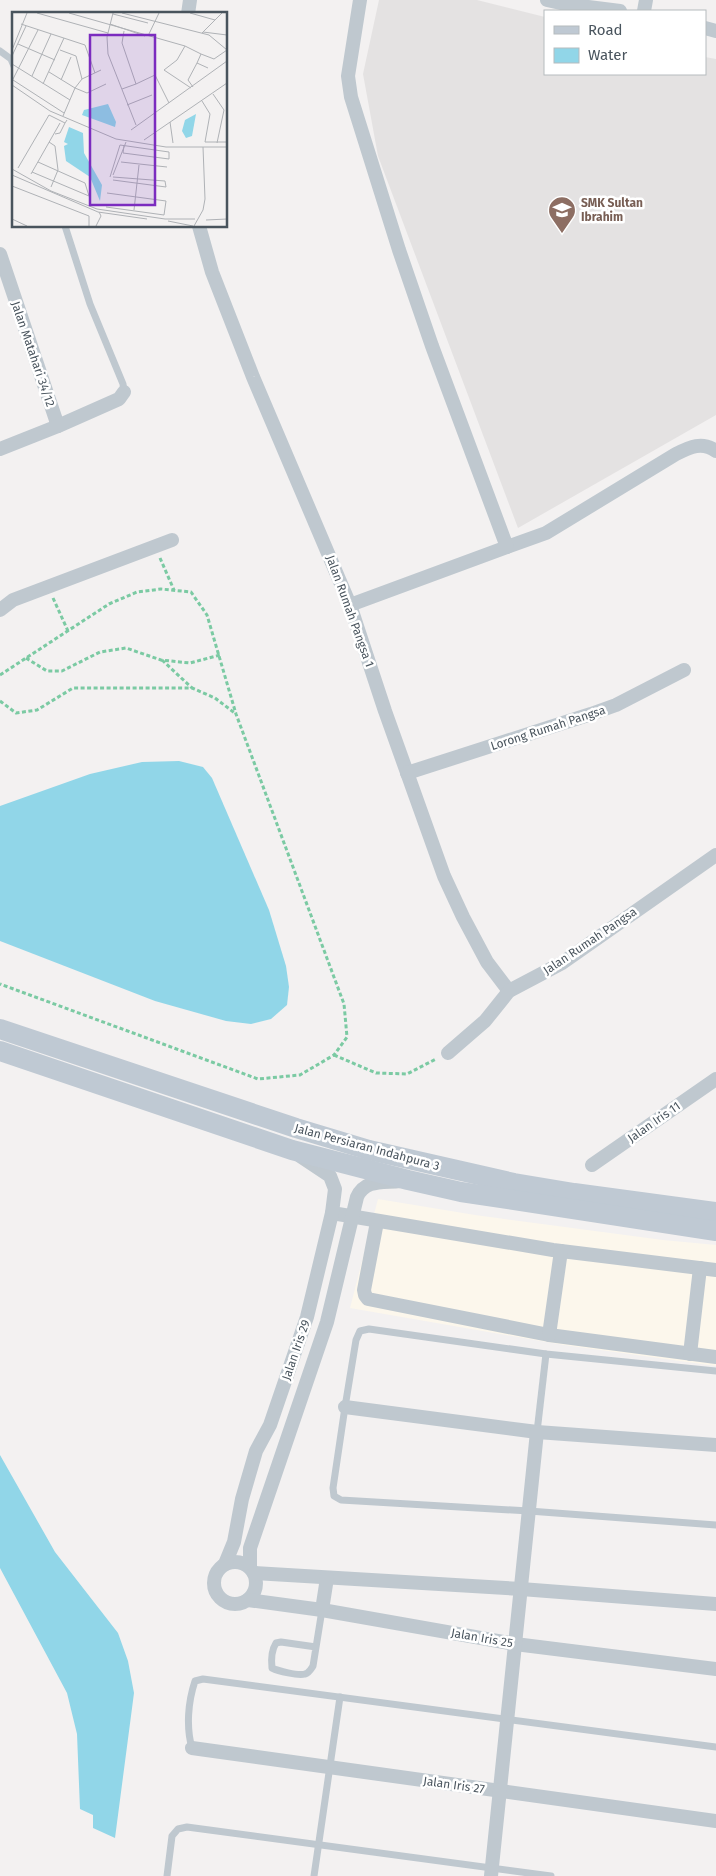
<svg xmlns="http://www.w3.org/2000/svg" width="716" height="1876" font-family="'Fira Sans',sans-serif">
	<rect width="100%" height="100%" fill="#f3f1f1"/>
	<path fill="#fcf7ec" d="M378,1199L475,1215L663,1240L716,1245V1366L564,1345L350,1308Z"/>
	<path fill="#e4e2e2" d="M379,0H477L545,17V74H705V57L716,59V415L518,528L378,156L363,74Z"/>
	<g fill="#91d6e8">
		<path d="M179,761L203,767L212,778L269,910L286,966L289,987L287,1005L271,1019L251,1024L226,1021L155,1001L0,941V806L90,774L142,762Z"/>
		<path d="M0,1455L55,1552L118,1633L128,1661L134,1693L115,1838L93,1828V1815L80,1809L77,1734L67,1693L0,1568Z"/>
	</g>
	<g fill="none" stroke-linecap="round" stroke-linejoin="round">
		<g stroke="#7bcaa3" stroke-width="3" stroke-dasharray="4 2.5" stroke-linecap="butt">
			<path d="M160,558L174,590"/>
			<path d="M53,598L68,631"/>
			<path d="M26,658L47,671H62L100,652L126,648L161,660L190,663L220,655"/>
			<path d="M162,660L192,688"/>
			<path d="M0,675L109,604L137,592L161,589L191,592L207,615L236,714L344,1004L347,1037L334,1055L300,1075L258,1079L0,984"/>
			<path d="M0,701L16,713L37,710L73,688H192L215,698L236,714"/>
			<path d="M334,1055L376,1073L407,1074L436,1059"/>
		</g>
		<g stroke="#bfc8cf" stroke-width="7">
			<path d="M0,51L11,59L14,66"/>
			<path d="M65,226L90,304L123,384L124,392"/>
			<path d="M716,1371L546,1354L369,1329L360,1331L356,1340L345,1407L333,1488L334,1496L341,1500L529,1511L716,1525"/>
			<path d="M537,1432L546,1354"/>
			<path d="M316,1647L281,1642L276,1643C271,1651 271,1659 272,1668C278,1671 298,1676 305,1674C309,1673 311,1669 313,1666L322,1610"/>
			<path d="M192,1748C186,1727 188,1702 195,1681L203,1679L716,1747"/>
			<path d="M167,1876L172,1836L178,1829L187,1827L551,1876"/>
			<path d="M314,1876L340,1697"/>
		</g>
		<g stroke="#bfc8cf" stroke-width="14">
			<path d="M547,0L565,4L620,11"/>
			<path d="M644,11L646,0"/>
			<path d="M188,14L190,0"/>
			<path d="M705,28L716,31"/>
			<path d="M199,226L212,272L253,377L350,605L385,711L444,876L463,917L487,962L509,991"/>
			<path d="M0,254L58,426"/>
			<path d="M0,449L58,426L119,399L124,392"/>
			<path d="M507,547L546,533L676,454C690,447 702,441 716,451"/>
			<path d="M350,605L507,547L432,346L399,250L351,97L348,76L360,0"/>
			<path d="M0,610L13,600L172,540"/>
			<path d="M407,773L591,714L616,705L684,670"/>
			<path d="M448,1053L485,1021L509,991L562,963L716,855"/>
			<path d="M592,1165L716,1079"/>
			<path d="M332,1213L553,1250L716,1270"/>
			<path d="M377,1222L364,1290L365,1295L368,1299L549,1335L716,1357"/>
			<path d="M549,1335L561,1251"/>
			<path d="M690,1354L700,1268"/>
			<path d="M345,1407L537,1432L716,1445"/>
			<circle cx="235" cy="1583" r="21"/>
			<path d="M225,1564L234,1542L242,1499L256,1451L270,1425L307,1317L332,1213L335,1189L330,1176L300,1156"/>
			<path d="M250,1567V1548L327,1322L357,1197C365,1179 383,1183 400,1181"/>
			<path d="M254,1573L521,1589L716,1604"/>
			<path d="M248,1600L322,1610L515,1644L716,1669"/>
			<path d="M322,1610L327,1578"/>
			<path d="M192,1748L716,1821"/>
			<path d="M491,1876L537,1432"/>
		</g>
		<g stroke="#bfc9d3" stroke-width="20">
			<path d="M0,1029L296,1128L369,1150L514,1183L574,1193L716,1212"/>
			<path d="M0,1051L292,1150L408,1180L461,1192L716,1231"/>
		</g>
	</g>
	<defs>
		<g id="school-pin" transform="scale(1.4375)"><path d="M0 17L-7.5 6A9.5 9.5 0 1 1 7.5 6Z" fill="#8d6e63" stroke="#fff"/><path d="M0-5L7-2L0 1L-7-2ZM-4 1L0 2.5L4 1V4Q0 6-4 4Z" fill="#fff"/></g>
	</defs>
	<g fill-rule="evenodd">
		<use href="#school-pin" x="562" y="210"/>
	</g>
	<g text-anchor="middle" stroke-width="5" stroke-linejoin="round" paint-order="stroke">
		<g font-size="12" font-weight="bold" fill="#785e54" stroke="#fff" text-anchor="start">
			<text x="581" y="207">SMK Sultan<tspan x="581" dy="14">Ibrahim</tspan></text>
		</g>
		<g font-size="12" fill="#49545d" stroke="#fff">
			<text transform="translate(33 354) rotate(71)" y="4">Jalan Matahari 34/12</text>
			<text transform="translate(350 611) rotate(70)" y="4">Jalan Rumah Pangsa 1</text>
			<text transform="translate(548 728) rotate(-18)" y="4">Lorong Rumah Pangsa</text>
			<text transform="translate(590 941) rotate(-34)" y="4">Jalan Rumah Pangsa</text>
			<text transform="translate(654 1122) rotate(-35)" y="4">Jalan Iris 11</text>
			<text transform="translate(367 1147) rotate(15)" y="4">Jalan Persiaran Indahpura 3</text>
			<text transform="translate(296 1350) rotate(-71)" y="4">Jalan Iris 29</text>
			<text transform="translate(482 1638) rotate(10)" y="4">Jalan Iris 25</text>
			<text transform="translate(454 1785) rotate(8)" y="4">Jalan Iris 27</text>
		</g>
	</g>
	<g transform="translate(12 12)">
		<rect width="215" height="215" fill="#f3f1f1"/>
		<path d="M96,92L104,110L103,115L70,103L72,98ZM184,102L180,124L174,126L170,119L173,108ZM57,115L71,121L72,141L90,173L88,189L78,165L54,149L52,134L56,132L52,130Z" fill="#91d6e8"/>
		<path fill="none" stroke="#afb2b6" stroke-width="1" d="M25,1L96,21M57,1L173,34M101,1L95,25L96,42L124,113M110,1L197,23L215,38M178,1L203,8M101,2L136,11M9,12L73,33L83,61M98,12L133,24M191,20L215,23M190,21L210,1M136,24L147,1M6,32L43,48M0,38L15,1M48,38L64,44L70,67M0,44L14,14M0,52L58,88M196,56L185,51L189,42L202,47L215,38M37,60L63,76L70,67L89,58M20,64L39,22M1,68L52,101M49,68L59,45M0,69L26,18M31,72L52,26M124,72L143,63L157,91M0,73L38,99L104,127L154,135H215M181,75L176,68L185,51M179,76L152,58L165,48L173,34L189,42M110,77L124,72L110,31L112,19M201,82L212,98L205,131M190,89L198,102L193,130H215M115,93L140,83M51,104L63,76L75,81L94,72M158,110L161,131M119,118L215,49M43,122L48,121L53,111M132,128L215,71M37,130L43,134L46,158L39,175M108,133L157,140V147L111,141L112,134M109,150L155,155M6,156L37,103L53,111L55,108M0,157L39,179L85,197L153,207H183M20,160L77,184L73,171L26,150M19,162L48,111M0,163L86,200L135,207M101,163L114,130M98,165L108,133M101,168L154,175L153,169L101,165M0,174L77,204V214M94,195L152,203L154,189L95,181M122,198L127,153M0,207L15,214M194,208L215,207M156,209L181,214M84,214L89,204L87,200M182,214L191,198L193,187L191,135"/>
		<path fill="#7b2cbf" fill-opacity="0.15" stroke="#7b2cbf" stroke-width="2.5" d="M78,23H143V193H78Z"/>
		<rect width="215" height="215" fill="none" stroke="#49545d" stroke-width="2.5"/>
	</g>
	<rect x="544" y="10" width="162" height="65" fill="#ffffff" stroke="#b6bbbe"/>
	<rect x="554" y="26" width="25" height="8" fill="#bfc9d3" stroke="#b6bbbe"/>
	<text x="588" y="35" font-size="15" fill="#49545d">Road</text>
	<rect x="554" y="48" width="25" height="15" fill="#91d6e8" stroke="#b6bbbe"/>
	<text x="588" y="60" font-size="15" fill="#49545d">Water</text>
</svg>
